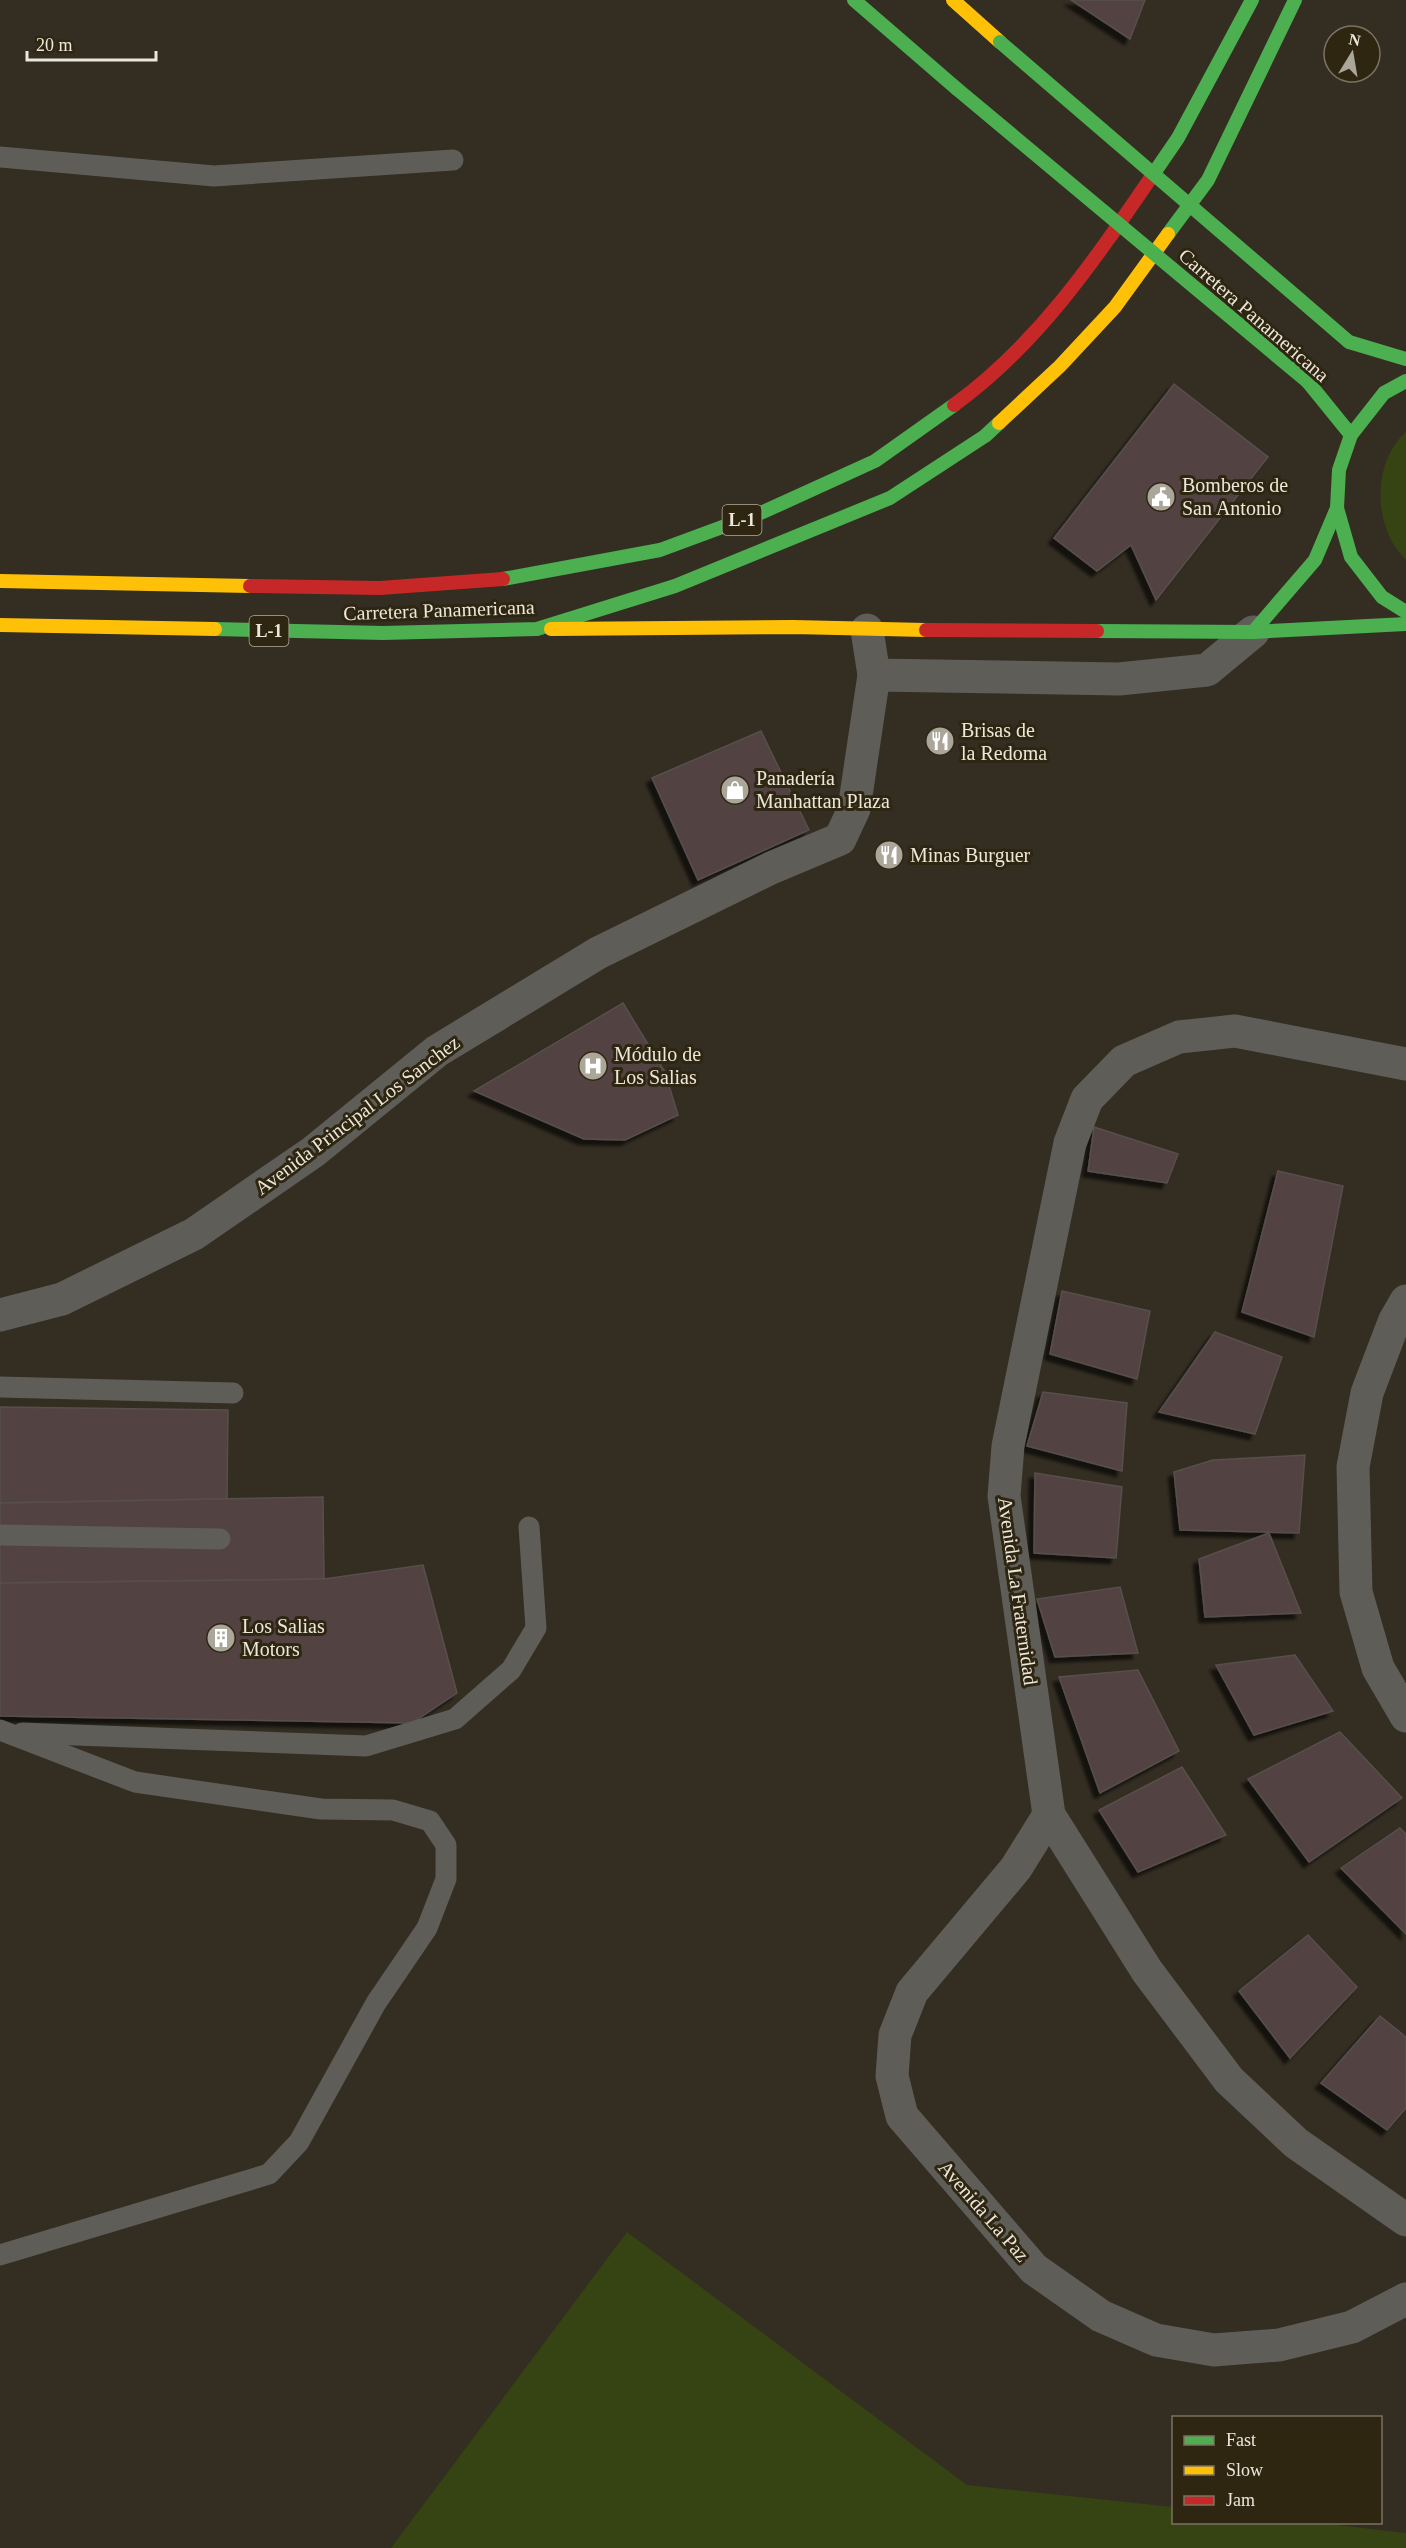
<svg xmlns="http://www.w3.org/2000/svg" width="1406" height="2548" font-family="'Times New Roman',serif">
	<defs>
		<filter id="shadow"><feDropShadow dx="-5.5" dy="5.5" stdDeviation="1.5" flood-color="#0009"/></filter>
	</defs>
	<rect width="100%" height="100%" fill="#332d22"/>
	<g fill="#364313">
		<path d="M1406,432V560C1373,529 1371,463 1406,432Z"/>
		<path d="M627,2232L967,2485L1173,2507L1174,2522H1312L1406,2533V2548H391Z"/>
	</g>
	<g fill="#534242" stroke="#574f4c" stroke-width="1.5" filter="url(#shadow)">
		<path d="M1071,0H1145L1130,39Z"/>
		<path d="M1174,384L1268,457L1156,600L1131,545L1097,571L1054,538Z"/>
		<path d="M761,731L809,830L698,880L652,778Z"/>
		<path d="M623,1003L665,1072L678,1115L625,1140L584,1139L474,1091Z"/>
		<path d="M1094,1127L1178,1154L1167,1183L1088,1171Z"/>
		<path d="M1278,1171L1343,1186L1314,1337L1242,1312Z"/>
		<path d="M1062,1291L1150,1311L1137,1379L1050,1354Z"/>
		<path d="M1215,1332L1282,1357L1255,1434L1159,1412Z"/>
		<path d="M1043,1392L1127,1403L1122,1471L1027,1446Z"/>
		<path d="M0,1407L228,1410L227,1499L0,1503Z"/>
		<path d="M1305,1455L1299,1533L1180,1530L1174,1472L1213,1460Z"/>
		<path d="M1035,1473L1122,1487L1116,1558L1034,1553Z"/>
		<path d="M323,1497L324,1579L0,1583V1503Z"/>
		<path d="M1269,1533L1301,1613L1205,1617L1199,1559Z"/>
		<path d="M423,1565L457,1693L412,1723L0,1716V1583L324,1579Z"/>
		<path d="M1120,1587L1138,1653L1055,1657L1037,1599Z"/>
		<path d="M1295,1655L1333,1711L1254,1735L1216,1665Z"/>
		<path d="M1138,1670L1179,1751L1100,1793L1059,1677Z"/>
		<path d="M1340,1732L1402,1798L1309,1862L1248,1779Z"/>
		<path d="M1182,1767L1226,1835L1138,1872L1099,1810Z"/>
		<path d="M1400,1828L1406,1834V1934L1341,1868Z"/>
		<path d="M1308,1935L1357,1987L1290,2058L1239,1991Z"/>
		<path d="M1380,2016L1406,2037V2108L1387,2130L1321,2083Z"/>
	</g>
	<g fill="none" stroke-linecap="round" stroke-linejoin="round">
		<g stroke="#5e5d58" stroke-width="21">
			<path d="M0,157L214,176L453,160"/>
			<path d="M0,1387L233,1393"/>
			<path d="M0,1535L220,1539"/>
			<path d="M0,1730L135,1782L321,1809L393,1810L430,1821L446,1845V1879L427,1928L376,2003L299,2142L269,2174L0,2255"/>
			<path d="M22,1733L366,1746L455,1719L511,1670L536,1628L529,1527"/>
		</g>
		<g stroke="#5e5d58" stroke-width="33">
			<path d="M874,675L1119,679L1207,670L1253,632"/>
			<path d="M1406,1064L1235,1031L1179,1037L1124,1061L1087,1099L1070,1143L1008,1446L1004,1496L1049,1815L1147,1971L1229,2080L1296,2143L1406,2220"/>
			<path d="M1406,1301L1394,1322L1367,1393L1353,1467L1356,1592L1378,1668L1406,1716"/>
			<path d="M0,1315L62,1299L194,1234L313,1152L437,1051L598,953L771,868L840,839L854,809L874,675L867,630"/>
			<path d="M1049,1815L1016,1868L912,1992L895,2035L892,2076L902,2116L1034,2269L1101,2316L1156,2340L1214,2350L1279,2345L1352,2327L1406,2299"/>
		</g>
		<g stroke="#4caf50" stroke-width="14">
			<path d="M854,0L957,89"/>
			<path d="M1152,176L1178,138L1252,0"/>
			<path d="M1168,234L1208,180L1295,0"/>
			<path d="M1349,342L1406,359"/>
			<path d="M1406,381L1384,393L1351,435L1339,470L1337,508L1351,557L1382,597L1406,612"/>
			<path d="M1308,382L1351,435"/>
			<path d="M503,579L660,550L763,512L875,461L954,405"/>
			<path d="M215,629L383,633L537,629L675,586L890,498L985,436L999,423"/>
			<path d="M1097,631L1253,632L1406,624"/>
			<path d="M1253,632L1315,560L1337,508"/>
		</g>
		<g stroke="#ffc107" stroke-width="14">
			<path d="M953,0L1000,42"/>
			<path d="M999,423L1060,366L1115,307L1168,234"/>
			<path d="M0,581L250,586"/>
			<path d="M0,625L215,629"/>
			<path d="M551,629L793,627L926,630"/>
		</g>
		<g stroke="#c62828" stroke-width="14">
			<path d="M954,405C1038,344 1094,261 1152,176"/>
			<path d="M250,586L380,588L503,579"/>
			<path d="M926,630L1097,631"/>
		</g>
		<g stroke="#4caf50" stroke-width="14">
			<path d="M1000,42L1349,342"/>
			<path d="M957,89L1308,382"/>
		</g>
	</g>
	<defs>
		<g id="civic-disc" transform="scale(1.5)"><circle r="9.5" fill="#aba69a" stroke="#2f2612"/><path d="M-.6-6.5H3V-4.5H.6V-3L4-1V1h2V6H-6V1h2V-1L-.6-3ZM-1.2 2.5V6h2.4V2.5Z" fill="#fff"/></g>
		<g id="restaurant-disc" transform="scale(1.5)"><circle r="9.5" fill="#aba69a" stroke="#2f2612"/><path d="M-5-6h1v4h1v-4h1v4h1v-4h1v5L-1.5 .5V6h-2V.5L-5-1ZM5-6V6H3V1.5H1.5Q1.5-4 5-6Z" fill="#fff"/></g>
		<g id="shop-disc" transform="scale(1.5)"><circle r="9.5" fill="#aba69a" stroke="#2f2612"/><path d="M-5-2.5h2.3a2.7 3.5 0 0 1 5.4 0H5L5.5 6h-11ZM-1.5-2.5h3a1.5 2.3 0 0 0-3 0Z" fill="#fff"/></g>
		<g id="hospital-disc" transform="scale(1.5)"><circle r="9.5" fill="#aba69a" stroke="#2f2612"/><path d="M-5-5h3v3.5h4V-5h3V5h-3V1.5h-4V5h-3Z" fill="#fff"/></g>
		<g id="building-disc" transform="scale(1.5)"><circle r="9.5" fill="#aba69a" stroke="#2f2612"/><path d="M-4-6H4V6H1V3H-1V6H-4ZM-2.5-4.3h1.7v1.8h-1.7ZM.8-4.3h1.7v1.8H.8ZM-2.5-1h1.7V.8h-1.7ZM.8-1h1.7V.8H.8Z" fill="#fff"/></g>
	</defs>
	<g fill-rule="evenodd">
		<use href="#civic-disc" x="1161" y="497"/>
		<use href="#restaurant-disc" x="940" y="741"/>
		<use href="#shop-disc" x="735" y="790"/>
		<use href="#restaurant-disc" x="889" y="855"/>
		<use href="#hospital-disc" x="593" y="1066"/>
		<use href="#building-disc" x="221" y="1638"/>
	</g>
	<g text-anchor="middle" stroke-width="6" stroke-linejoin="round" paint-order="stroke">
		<g fill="#2f2612" stroke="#b3ad9f" stroke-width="1.5">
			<rect x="722.5" y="505" width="39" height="30" rx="4.5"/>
			<rect x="249.5" y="616" width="39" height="30" rx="4.5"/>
		</g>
		<g font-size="18" font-weight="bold" fill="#ece7db">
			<text x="742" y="526">L-1</text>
			<text x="269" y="637">L-1</text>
		</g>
		<g font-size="20" fill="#ece7db" stroke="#2f2612">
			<text transform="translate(1254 315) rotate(41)" y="7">Carretera Panamericana</text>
			<text transform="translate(439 610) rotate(-2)" y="7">Carretera Panamericana</text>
			<text transform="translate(357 1115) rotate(-37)" y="7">Avenida Principal Los Sanchez</text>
			<text transform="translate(1018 1591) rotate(82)" y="7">Avenida La Fraternidad</text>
			<text transform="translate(984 2211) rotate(49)" y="7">Avenida La Paz</text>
		</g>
		<g font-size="20" fill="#ece7db" stroke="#2f2612" text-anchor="start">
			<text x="1182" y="492">Bomberos de<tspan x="1182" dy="23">San Antonio</tspan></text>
			<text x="961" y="737">Brisas de<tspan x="961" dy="23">la Redoma</tspan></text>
			<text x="756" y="785">Panadería<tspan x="756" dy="23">Manhattan Plaza</tspan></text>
			<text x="910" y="862">Minas Burguer</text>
			<text x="614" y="1061">Módulo de<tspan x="614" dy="23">Los Salias</tspan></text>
			<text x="242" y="1633">Los Salias<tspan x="242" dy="23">Motors</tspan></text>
		</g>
	</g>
	<rect x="1172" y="2416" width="210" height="108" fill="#2f2612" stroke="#7b7362" stroke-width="1.5"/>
	<rect x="1184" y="2436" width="30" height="9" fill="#4caf50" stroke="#7b7362" stroke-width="1.5"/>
	<text x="1226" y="2446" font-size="18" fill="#ece7db">Fast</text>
	<rect x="1184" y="2466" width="30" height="9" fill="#ffc107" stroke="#7b7362" stroke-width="1.5"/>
	<text x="1226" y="2476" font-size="18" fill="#ece7db">Slow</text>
	<rect x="1184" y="2496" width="30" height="9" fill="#c62828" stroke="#7b7362" stroke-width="1.5"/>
	<text x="1226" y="2506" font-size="18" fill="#ece7db">Jam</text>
	<g transform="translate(1352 54) rotate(11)"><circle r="28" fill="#2f2612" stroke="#7b7362" stroke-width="1.5"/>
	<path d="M0-4.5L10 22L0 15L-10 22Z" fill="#aba69a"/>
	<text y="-9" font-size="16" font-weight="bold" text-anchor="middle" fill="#ece7db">N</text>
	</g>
	<path d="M27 51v9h129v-9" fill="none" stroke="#ece7db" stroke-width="3"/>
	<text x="36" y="51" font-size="18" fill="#ece7db" stroke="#2f2612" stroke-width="4.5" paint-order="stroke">20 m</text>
</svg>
